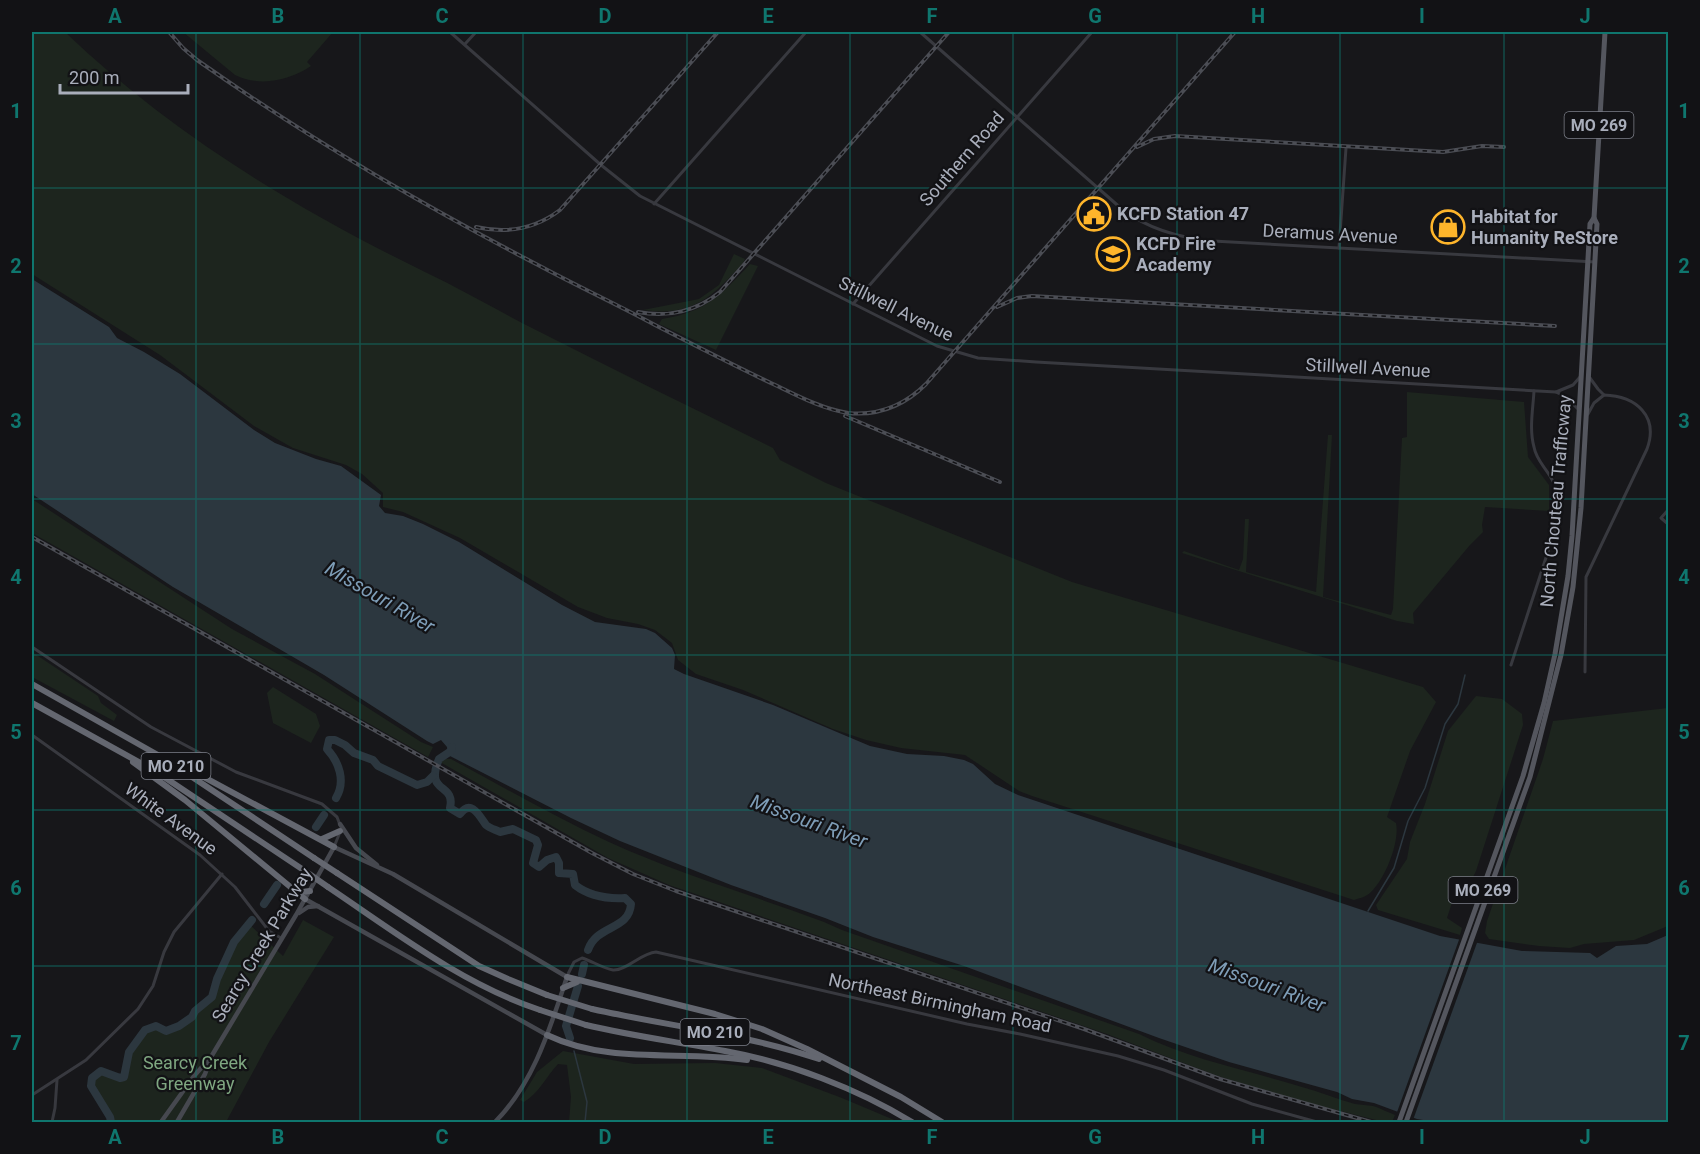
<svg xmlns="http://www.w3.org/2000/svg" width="1700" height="1154" font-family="Roboto,sans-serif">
	<rect width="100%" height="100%" fill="#17171a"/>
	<g fill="#1d251e">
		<path d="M32,32H65C169,132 296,209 425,272C463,290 500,312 538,331C616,371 695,409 773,448L780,460L826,483L1072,582L1423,687L1436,702L1410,751L1387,817L1396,823C1400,842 1385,879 1371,892C1366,897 1360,898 1354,900L1032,796L1019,791L965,755L901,748L866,740L833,729L743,690L696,674L678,660L672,643L655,630L638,624L607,618L578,607L460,538L403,512L383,507V493L362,474L346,465L293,448L254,426L160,355L32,274Z"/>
		<path d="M183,32H333L307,62L311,66C288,81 260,87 235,75Z"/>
		<path d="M734,254L745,259L743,263C712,297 693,317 643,310L699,299L719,285Z"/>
		<path d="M750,264L758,266L716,350L659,324L662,319C706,312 721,295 750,264Z"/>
		<path d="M1407,392L1524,402L1528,457L1549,485V511L1485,507L1482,525L1483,532L1470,545L1413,613L1414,624L1397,621L1182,553L1184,551L1239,570L1243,559L1245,519H1249L1246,572L1316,592L1328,435H1332L1323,597L1391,615L1393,609L1402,438L1407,437Z"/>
		<path d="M32,499L232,629L315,674L421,742L433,747L428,757L32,533Z"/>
		<path d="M32,652L98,696L101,703L117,715L114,721L32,677Z"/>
		<path d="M273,687L316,714L320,726L311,743L273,723L267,693Z"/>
		<path d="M1476,696L1502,699L1522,714L1523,725L1476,871L1471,881L1456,890L1447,918L1462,928L1460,935L1378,910L1376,905L1407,859L1410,842L1425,804L1448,731Z"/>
		<path d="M1668,708V926L1634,940L1584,944L1570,948L1539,946L1489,939L1485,933L1487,921L1543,759L1553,721Z"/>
		<path d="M442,759H451C503,787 555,817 609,842C679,874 752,895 824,922L842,930L1139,1034C1191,1060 1248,1070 1302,1087C1320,1092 1337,1099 1355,1104C1361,1105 1367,1105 1373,1106C1380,1108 1387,1112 1395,1115L1392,1122H1384L1297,1100L1218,1076L1107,1034L669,885L608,858L440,762Z"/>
		<path d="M303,920L334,937L269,1042L226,1122H111L110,1117C105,1109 78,1073 101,1071C106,1070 115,1076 119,1078L124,1077L129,1052L145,1030L156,1026L166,1031L179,1026L192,1017L195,1011L212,997L217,979L234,942L249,924L283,956Z"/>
		<path d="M563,1051L634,1064L715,1063L762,1068L842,1098L899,1122H569L571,1097L567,1065L558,1064C546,1077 538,1094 524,1102L520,1100L537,1072Z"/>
	</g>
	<path fill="#2c373f" d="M32,279L109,327L117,338L144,352L180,374L254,430L275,443L316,459L341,466L381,495L379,506L385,513L403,516L423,524L459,542L562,605L595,622L646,629L655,633L672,648L675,655L674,669L684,674L773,705L870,746L907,754L944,756L964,760L973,764L995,784L1018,795L1440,936L1522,951L1590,953L1597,958L1616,946L1647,944L1668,935V1122H1435L1417,1119L1374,1103L1352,1099L1337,1092L1229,1062L1159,1038L964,966L873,937L825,918L731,885L620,841L571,818L448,755L447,747L441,740L433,744L427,741L324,675L173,587L32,494Z"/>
	<path fill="#17171a" d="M1460,937L1478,940L1413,1120L1396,1115Z"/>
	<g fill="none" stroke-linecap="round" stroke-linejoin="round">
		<g stroke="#2c373f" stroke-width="1.5">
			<path d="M1368,911L1394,868L1408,821L1425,788L1445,724L1458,704L1465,675"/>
			<path d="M574,1051L587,1102L585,1122"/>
		</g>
		<g stroke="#2c373f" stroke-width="8">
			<path d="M452,747L451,751L439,759C424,795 456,782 450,808L460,814C471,799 479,815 486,825C489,828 496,830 500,832L513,829L536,840L538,845L533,863L539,867L547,860L556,857L559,863V873L573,874L575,885C589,896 607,899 625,898L631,904C629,931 597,924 588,950"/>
			<path d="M336,798C346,781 339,762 327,749L329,740H335L345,745L354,753L373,760L378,766L417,785L427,782L433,776"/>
			<path d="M316,827L324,815"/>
			<path d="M264,904L277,885"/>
			<path d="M582,974L584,965"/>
			<path d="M570,1038L566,1026L578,986"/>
			<path d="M111,1122L110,1117L91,1086L92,1078L101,1071L120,1078L124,1077L129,1052L145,1030L156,1026L166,1031L179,1026L192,1017L195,1011L212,997L217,979L234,942L252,920"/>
		</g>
		<g stroke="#38393f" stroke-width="3">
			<path d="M450,32L601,165L640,196L937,346L978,358L1036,362L1556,392L1573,385L1580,377"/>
			<path d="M920,32L1123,210C1150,230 1180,238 1213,241L1595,262"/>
			<path d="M465,44L476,32"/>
			<path d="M654,204L806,32"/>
			<path d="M1339,248L1346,148"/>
			<path d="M853,304L1092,32"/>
			<path d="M1590,378L1598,389L1604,395"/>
			<path d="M1556,392L1566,397L1578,409"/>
			<path d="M1668,510L1661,518L1668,524"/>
			<path d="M32,647L151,727L236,772L322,804L337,817L340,825"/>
			<path d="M1511,665L1555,530C1560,511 1561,493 1550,476C1544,466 1536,459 1534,447C1529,429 1533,409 1534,391"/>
			<path d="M1585,672L1586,577L1647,449C1659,416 1636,396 1604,395L1594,403L1588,414"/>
			<path d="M32,735L200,855L235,887L269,931L281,938"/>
			<path d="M334,847L340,832"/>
			<path d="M567,976L574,962L582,958C592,961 602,968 613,970C626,971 641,953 656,952L967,1024L1020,1034L1118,1056L1164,1070L1252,1104L1317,1122"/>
			<path d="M32,1095L86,1060L138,1009L153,986L164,952L174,932L222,874"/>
			<path d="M52,1122L55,1108L57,1080"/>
		</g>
		<g stroke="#46484f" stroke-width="4.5">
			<path d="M340,824L356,848L377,865"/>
			<path d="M305,899L547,1035"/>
			<path d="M299,913L308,907L318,906"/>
			<path d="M161,1122L194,1076L209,1059"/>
			<path d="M177,1122L205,1074L211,1057L296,915L334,847L393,874L567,977C550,1028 534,1083 495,1122"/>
		</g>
		<g stroke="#54565e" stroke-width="5">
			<path d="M1399,1122L1523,776L1544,703L1555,654L1568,576L1572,536L1590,224L1594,218"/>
			<path d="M1406,1122L1530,777L1561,655L1573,587L1581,508L1597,224L1594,218L1605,32"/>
		</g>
		<g stroke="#646770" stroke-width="6">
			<path d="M32,684L165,759L314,858"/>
			<path d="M32,703L155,771L305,871"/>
			<path d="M174,761L334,847"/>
			<path d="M133,762L185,800L305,899"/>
			<path d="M322,839L340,831"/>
			<path d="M337,873L479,966L508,979L547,995"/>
			<path d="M328,887C395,932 462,984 540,1010"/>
			<path d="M294,890L302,892L310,891"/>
			<path d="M567,977L715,1014L762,1029L807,1049L901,1097L942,1122"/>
			<path d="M563,988L577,982"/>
			<path d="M592,1009C668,1026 745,1034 819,1059"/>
			<path d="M586,1025C632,1036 679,1042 725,1051C790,1063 856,1088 912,1122"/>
			<path d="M547,1035C610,1065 681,1050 747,1060"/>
		</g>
		<g stroke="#4b4d54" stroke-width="4">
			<g id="rail">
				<path d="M169,32L183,48L197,60C305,136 420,204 538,265C577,286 616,304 655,325C694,345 733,365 773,384C796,395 822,409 848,413C878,416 905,405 926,384L1235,32"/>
				<path d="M1137,147L1154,139L1175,136L1443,152L1482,146L1504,147"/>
				<path d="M476,227C507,234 535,229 560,210L718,32"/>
				<path d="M997,307L1017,298L1032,296L1555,326"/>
				<path d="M638,312C668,318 697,311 720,292L949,32"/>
				<path d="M845,416L1000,482"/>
				<path d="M32,537L592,853L633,874L676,891L1084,1029L1220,1079L1371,1122"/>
			</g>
		</g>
		<use href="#rail" stroke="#121215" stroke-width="1.5" stroke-dasharray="4.5" stroke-linecap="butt"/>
		<g stroke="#646770" stroke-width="6">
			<path d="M314,858L337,873"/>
			<path d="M305,871L328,887"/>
			<path d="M547,995L592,1009"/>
			<path d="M540,1010L586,1025"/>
		</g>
	</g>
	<path fill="none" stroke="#0f766e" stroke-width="1.5" stroke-opacity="0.55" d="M196,32V1122M360,32V1122M523,32V1122M687,32V1122M850,32V1122M1013,32V1122M1177,32V1122M1340,32V1122M1504,32V1122M32,188H1668M32,344H1668M32,499H1668M32,655H1668M32,810H1668M32,966H1668"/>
	<defs>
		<g id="civic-ring" transform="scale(1.725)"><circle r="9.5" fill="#121215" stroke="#feb52b" stroke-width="1.5"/><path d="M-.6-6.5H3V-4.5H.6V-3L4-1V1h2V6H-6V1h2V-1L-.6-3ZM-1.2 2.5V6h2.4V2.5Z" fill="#feb52b"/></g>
		<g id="shop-ring" transform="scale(1.725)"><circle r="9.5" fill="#121215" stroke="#feb52b" stroke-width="1.5"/><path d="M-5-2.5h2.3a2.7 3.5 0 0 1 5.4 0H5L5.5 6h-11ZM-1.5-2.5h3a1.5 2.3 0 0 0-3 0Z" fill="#feb52b"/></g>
		<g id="school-ring" transform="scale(1.725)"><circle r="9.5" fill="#121215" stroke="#feb52b" stroke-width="1.5"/><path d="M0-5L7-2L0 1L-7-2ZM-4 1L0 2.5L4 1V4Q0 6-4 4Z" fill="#feb52b"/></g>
	</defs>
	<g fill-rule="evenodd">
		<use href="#civic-ring" x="1094" y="214"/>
		<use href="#shop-ring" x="1448" y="227"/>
		<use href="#school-ring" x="1113" y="254"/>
	</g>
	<g text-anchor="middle" stroke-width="4.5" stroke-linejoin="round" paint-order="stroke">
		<g fill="#121215" stroke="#7c7f89" stroke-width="1.5">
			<rect x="1564.5" y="112" width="69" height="26" rx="4.5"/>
			<rect x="141.5" y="753" width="69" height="26" rx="4.5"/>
			<rect x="1448.5" y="877" width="69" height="26" rx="4.5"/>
			<rect x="680.5" y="1019" width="69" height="26" rx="4.5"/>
		</g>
		<g font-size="16" font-weight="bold" fill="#a9aebb">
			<text x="1599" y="131">MO 269</text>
			<text x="176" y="772">MO 210</text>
			<text x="1483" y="896">MO 269</text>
			<text x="715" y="1038">MO 210</text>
		</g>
		<g font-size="18" fill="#a9aebb" stroke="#121215">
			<text transform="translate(962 159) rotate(-49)" y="6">Southern Road</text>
			<text transform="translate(1330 234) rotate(3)" y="6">Deramus Avenue</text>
			<text transform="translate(896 309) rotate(26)" y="6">Stillwell Avenue</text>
			<text transform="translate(1368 368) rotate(3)" y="6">Stillwell Avenue</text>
			<text transform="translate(1556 501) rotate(-85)" y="6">North Chouteau Trafficway</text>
			<text transform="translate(171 819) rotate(36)" y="6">White Avenue</text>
			<text transform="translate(262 945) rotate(-59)" y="6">Searcy Creek Parkway</text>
			<text transform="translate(940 1003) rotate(12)" y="6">Northeast Birmingham Road</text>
		</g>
		<g font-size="18" font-weight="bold" fill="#a9aebb" stroke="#121215" text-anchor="start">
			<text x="1117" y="220">KCFD Station 47</text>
			<text x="1471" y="223">Habitat for<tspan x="1471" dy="21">Humanity ReStore</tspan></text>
			<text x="1136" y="250">KCFD Fire<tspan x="1136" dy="21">Academy</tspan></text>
		</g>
		<g font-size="18" fill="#7fa781" stroke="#121215">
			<text x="195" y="1069">Searcy Creek<tspan x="195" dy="21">Greenway</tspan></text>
		</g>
		<g font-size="20" font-style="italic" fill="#7e9db7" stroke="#121215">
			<text transform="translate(380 597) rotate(30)" y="7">Missouri River</text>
			<text transform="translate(809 821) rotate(20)" y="7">Missouri River</text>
			<text transform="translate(1267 985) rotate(20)" y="7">Missouri River</text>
		</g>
	</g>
	<rect width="1700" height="1154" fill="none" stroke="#121215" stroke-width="66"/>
	<path d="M60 84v9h128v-9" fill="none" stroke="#a9aebb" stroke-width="3"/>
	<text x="69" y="84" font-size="18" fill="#a9aebb" stroke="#121215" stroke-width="4.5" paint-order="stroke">200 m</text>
	<rect x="33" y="33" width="1634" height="1088" fill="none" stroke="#0f766e" stroke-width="2"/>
	<g font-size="20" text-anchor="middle" font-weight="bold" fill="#0f766e">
		<text x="115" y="23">A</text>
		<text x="278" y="23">B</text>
		<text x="442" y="23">C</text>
		<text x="605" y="23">D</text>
		<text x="768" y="23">E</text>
		<text x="932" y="23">F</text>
		<text x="1095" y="23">G</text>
		<text x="1258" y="23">H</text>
		<text x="1422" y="23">I</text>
		<text x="1585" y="23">J</text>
		<text x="16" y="118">1</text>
		<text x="1684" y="118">1</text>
		<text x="16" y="273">2</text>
		<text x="1684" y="273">2</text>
		<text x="16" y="428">3</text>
		<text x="1684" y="428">3</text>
		<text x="16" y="584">4</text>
		<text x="1684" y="584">4</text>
		<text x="16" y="739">5</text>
		<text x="1684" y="739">5</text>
		<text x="16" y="895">6</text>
		<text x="1684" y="895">6</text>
		<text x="16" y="1050">7</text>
		<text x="1684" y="1050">7</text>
		<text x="115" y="1144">A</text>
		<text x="278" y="1144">B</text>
		<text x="442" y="1144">C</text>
		<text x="605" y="1144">D</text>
		<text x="768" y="1144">E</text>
		<text x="932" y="1144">F</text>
		<text x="1095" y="1144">G</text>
		<text x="1258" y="1144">H</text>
		<text x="1422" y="1144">I</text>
		<text x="1585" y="1144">J</text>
	</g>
</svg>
